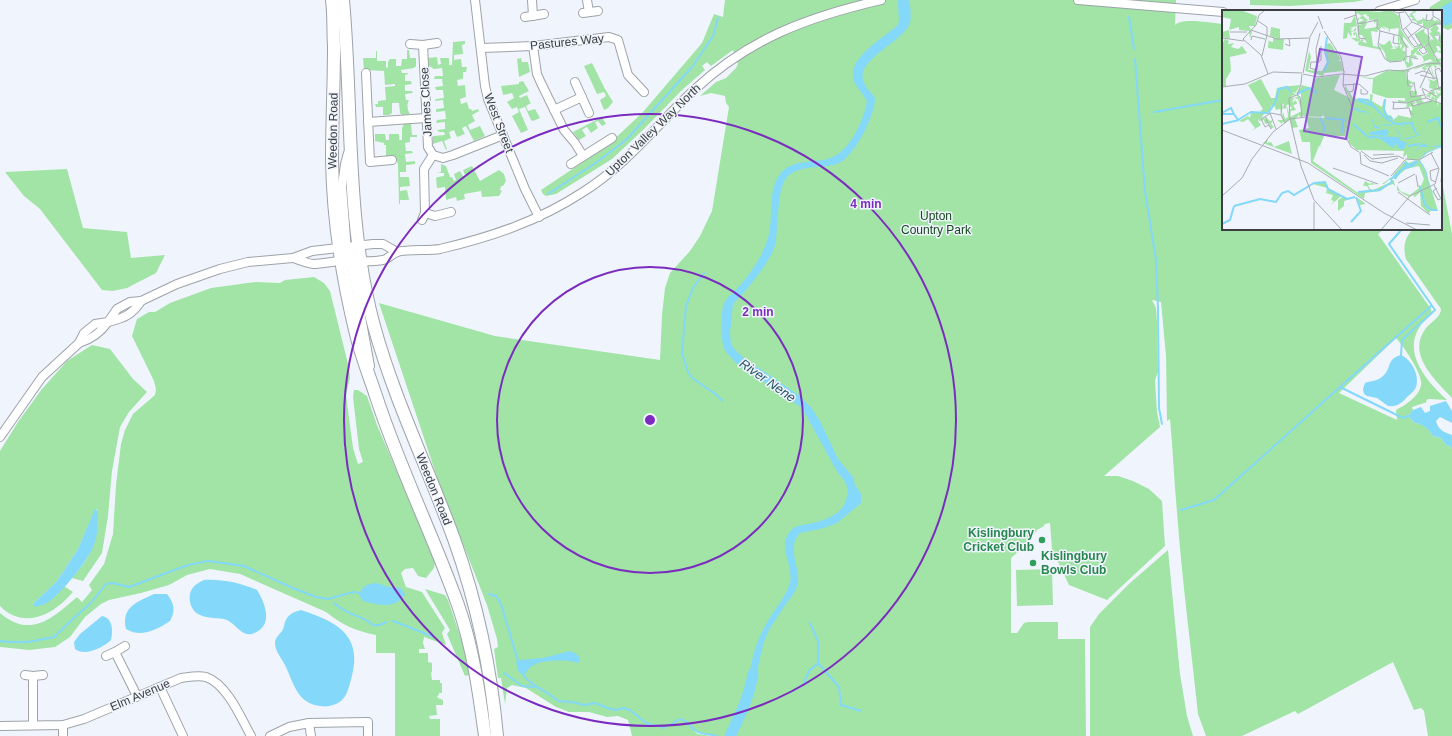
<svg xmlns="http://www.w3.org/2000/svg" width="1452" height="736" font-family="Helvetica,sans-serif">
	<rect width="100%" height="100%" fill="#f0f5fd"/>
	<g fill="#a1e4a6" fill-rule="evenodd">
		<path d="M725,0H1176L1175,25C1181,17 1212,23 1223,24V229H1384L1378,234L1431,309L1432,314C1429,317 1424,321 1421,325C1401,353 1427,381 1447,400L1429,399L1426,400L1427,402L1412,407L1413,410L1408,416L1415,423C1424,424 1428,428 1433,436L1441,438L1446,445L1450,446L1452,449V736H1428L1424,711L1421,708L1414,710L1393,662L1298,714L1295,711L1242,736H1206L1198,714C1191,647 1182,580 1177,512C1174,481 1173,450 1170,419L1167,421L1166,356L1161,302L1152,300L1156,308L1157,322L1158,372L1155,380L1157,412L1160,427L1104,476H1118L1133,481L1149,489L1162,501L1165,546L1107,600L1069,585L1052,549L1050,523L1045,524L1044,526L1037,530L1027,544L1011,558V633H1017L1024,623L1028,622H1058V639H1085L1086,736H717L698,732L694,730L695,732L698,734L712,736H632L628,720L618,716L607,717L589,712H569L556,707L526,688L512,685L507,688L505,704L501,678H498L494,649L498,647L497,639L487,605L438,480L379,303L495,336L660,360L662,315L665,288L670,273L690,251L700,236L712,211L729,107L726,103L725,96L711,93L700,96L716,82L726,78L736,68L738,64L733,50L711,66L707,62L702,66L705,70L682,90L643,130L612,159L556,194L546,196L543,194L541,190L607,146L643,112L702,43L714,14L723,17ZM1396,338C1404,347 1419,369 1421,381C1423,394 1406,405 1396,410L1397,420L1339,393Z"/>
		<path d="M1250,0H1364L1354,2L1290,6L1250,5Z"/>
		<path d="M1441,0H1452V28L1448,30L1441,27V11H1429L1430,7Z"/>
		<path d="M465,41V44L462,45L463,54L454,55V60L461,59L462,67H467L466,72H463V79L457,80L458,86L465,85L466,97L460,99L461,104L467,102L469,109H471L472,111L478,109L479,111L472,115L475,121L468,125L470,130L480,126L485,136L474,141L466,126L462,128L465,134L457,137L454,130L449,132L451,138L444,141L447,149L446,150L442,141L433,144V136L445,135L444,132H439L437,130L445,129V122L436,123L437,120L446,119L445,111L436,112V109L444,108L443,100L435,101L436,99L444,98L443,90H436L435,87L443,86L442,79H434L435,76H443L442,68L434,69L429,66L428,58L437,57L438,65L441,64L440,58H449V65H452L453,42Z"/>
		<path d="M407,50H409L410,58H416V66L414,68L401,70L402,73H408V74L405,75V81H411L412,84L405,85V91H412L413,93L405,94L406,100H409C406,105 408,111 410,114L402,115L400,113L399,103H392V113L389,115H383V107H376L375,104H378V101L386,100L385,87L395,86V84L385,85L384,71L364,70L363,58H376V51H377V61H386V68L388,67V62L390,59H396V66H401L402,59H407Z"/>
		<path d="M521,58L522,62H528L530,72L519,77L517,59Z"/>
		<path d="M592,63L605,89L613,102L608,108L604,110L600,100L606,96L604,92L597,94L584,66Z"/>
		<path d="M523,81L529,91L519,96L520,98L527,95L530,102L531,103L526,106L528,111L535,109L540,118L533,121L531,120L525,107L519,109L528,130L521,133L512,116L519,112L517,107L512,109L507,102L514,98L512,93L503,95L501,86L519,84V82Z"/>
		<path d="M602,117L606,124L602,126L598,121L595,122L598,128L591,133L587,127L582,130L586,136L579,140L573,132Z"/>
		<path d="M404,124H411L412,135H417V137H410V142L405,143L406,151H412L413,153L405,154L406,162L415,161V164L406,165V172H400V177H409L410,186L400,187V191L407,190L409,200H400V204H399L398,164L396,158H386V145H384V143L375,141V134H385L386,140H389V134H399V140H402V128Z"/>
		<path d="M441,164L446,166L450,177H452L454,181L456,180L454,174L460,171L464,178L466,177L463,170L472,166L480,181L499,170L504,174L506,181L503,186H501L500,190L502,191L499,196L482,197L481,191L464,194L465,199L457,201L456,197L446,200L445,187L437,188L436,178L438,177L444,176V173H437L441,172Z"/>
		<path d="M67,169L83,228L127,232L131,258L165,255L156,273L127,288L113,291L102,290L40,209L24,196L5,172Z"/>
		<path d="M1441,176L1452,234V398C1435,380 1406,354 1426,328C1431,322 1441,317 1441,309L1406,259C1403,248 1404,238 1413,229H1441Z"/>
		<path d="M314,277L324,283L330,291L348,364L350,377L346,395L353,448L358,464L363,462L359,449L353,397L354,390H358L367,396L377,425L435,562L434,568L426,578L418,576L413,568L405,569L401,573L406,587L422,592L445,628L442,633L446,645L424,637L423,643L425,649H419V653H428V662L432,663V672L431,673L432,680H440V683H442V693H439V695L437,696L438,698L443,700V705H436L437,715L429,716L430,719H440V736H395V653H376V635C356,631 342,625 326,612L240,574L210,569L187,575L169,585L141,593L109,600L101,604L85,617L70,637L55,647L29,650L0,647V613C30,639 53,618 77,597L82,602L92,590L89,585L104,564L113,534L116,485L121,444L125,430L133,414L155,395L156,389L154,381L132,336L137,319L149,312H155L170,303L211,288L255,282L280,283L285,280Z"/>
		<path d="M92,345L110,349L133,379L147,392L129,412L120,427L112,471L108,516L102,553L83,581L72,578C92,555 98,542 98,511L96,509L78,549L57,581L33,604L57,595L64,586L73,592C68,597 63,603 57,607C39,621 16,623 0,606V451L18,422L42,389L67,361Z"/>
		<path d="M1168,550L1180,674L1187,716L1193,736H1090V627L1099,614L1130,583Z"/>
		<path d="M1052,569L1053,605L1017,606L1016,570Z"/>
		<path d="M425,589L445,595L448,600L473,674L465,676L447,634L450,630Z"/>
	</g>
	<g fill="#84d8f9">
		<path d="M1452,1V23L1446,26L1441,23V11H1438L1442,7Z"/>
		<path d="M907,4C909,10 911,16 910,22C907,40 857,58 863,80C865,87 871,92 875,98C875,115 854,158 837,164C821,169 800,164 787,177C776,189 779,228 775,245C770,263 746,291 733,304L730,333L731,344L735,350L744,358L800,396L810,406L820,421L838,459L853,477L855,485L861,494V503L837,523L824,528L800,533C786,546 800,568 798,583C796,593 789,599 784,607C779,614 774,622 769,630C760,648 758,669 755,689L747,687C751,664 754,646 765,626C772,612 785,599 790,583C794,567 778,547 789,533C795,524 803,525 813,523C826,520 842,514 846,500C850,487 846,482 838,473L802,408L735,362C730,356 724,352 723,344C721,336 720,306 726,300C728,296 732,294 735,291C749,276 762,258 768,238C774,218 767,191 780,174C792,159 812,163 828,159C849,153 864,121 867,101C863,93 854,86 853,77C850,56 885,37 898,25L899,20L898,5Z"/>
		<path d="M1401,355C1412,360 1420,376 1416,387C1414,392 1410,394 1407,397C1402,403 1397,407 1388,406L1377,398L1367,396L1364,394L1363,389L1365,383C1370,381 1378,381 1383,376C1392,368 1386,359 1401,355Z"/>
		<path d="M1446,401L1452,411V423L1440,417L1436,421C1438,430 1444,432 1452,435V449L1450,446L1446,445L1441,438L1433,436C1428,429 1424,424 1415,423L1408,416L1413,410L1421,407L1425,413L1430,411V406Z"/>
		<path d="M95,509L98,511C98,522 98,534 94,545C88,561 61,594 47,603C43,605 39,606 35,607L33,604L57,581L78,549Z"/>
		<path d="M204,580C223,579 240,583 257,590C264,601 273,622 258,631C255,633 251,635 247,634C239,632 234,623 227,620C218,617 208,619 200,615C190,611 187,597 192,589C195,584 200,582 204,580Z"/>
		<path d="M376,583L389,587L401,588L405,594C395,610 379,605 363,601L359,595C362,586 367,584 376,583Z"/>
		<path d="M154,594H167C174,603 176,611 170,621C157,630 140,638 126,629C121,607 137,602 154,594Z"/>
		<path d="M301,610C338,622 364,636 351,680C348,689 347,698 338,703C332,706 326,707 320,706C297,703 294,684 285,665C282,659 275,651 275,643C275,638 279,635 282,631C284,628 284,625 285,622C288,614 294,612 301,610Z"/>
		<path d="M102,616C113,618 113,631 111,640C104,647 85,657 75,649L74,642L80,634Z"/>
		<path d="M570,651C576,654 580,655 580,661L577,663C567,659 540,660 532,666C528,668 526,673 524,676L518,671L516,662L520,660L543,658Z"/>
	</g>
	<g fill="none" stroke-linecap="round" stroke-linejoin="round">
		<g stroke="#84d8f9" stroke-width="2">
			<path d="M1129,17L1134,49"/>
			<path d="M1135,59L1145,191L1156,260L1158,309L1159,408L1162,424"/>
			<path d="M1154,112L1223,100"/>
			<path d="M548,194L597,162L627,139L692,67L713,36L718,18"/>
			<path d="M704,273L693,288L686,306L682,353L688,372L692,378L714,393L723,401"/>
			<path d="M1401,355L1402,340L1435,310L1389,244L1402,229"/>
			<path d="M1340,387L1431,306"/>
			<path d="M1181,510L1214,500L1340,387L1403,418L1408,416"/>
			<path d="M489,594L496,596L501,604L518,661"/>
			<path d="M334,603C348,616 362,615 373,625H380L386,622"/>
			<path d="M393,621L434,637"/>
			<path d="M810,623L818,641V663L839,687L841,705L861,711"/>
			<path d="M0,641L7,642H28L54,637L77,615L90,604L106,584L113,583L129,587L188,565L208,561L244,566L293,588L316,597L328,599L353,592L360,593"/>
			<path d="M504,673L522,686L534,687"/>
			<path d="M524,676C535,689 546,690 558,701L572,702L584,705L595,703L610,709L617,710L623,708L630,710L646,723L652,725L660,726L663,728L665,727"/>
			<path d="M791,692L803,685L809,671L818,663"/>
			<path d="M671,724L680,719C691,722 689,727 696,731C702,735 710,734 717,736"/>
		</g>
		<g stroke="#84d8f9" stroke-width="11">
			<path d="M903,0L905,9V19"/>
			<path d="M730,736C740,716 749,697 753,674"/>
		</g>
		<g stroke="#9da3a9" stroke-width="10">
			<g id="minor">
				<path d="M475,0L485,86L488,99L525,189L539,217"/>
				<path d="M532,0L533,16"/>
				<path d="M587,0L589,12"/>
				<path d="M1078,0L1223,12"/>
				<path d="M1379,11L1415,0"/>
				<path d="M583,13L598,11"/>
				<path d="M525,17L544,14"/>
				<path d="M410,44L423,45L437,43"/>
				<path d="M423,45L428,147L433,155L443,158L453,155L503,135"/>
				<path d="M533,46L537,74L541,83L564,130L575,143L583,156"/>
				<path d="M481,48L533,46L609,37L618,40L628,75L644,92"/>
				<path d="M366,73L370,162L392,160"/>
				<path d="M575,82L589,113"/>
				<path d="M554,110L582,97"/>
				<path d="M368,122L426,118"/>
				<path d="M571,164L612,138"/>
				<path d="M425,213L435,216L451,212"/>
				<path d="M422,220L425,213L424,169L433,155"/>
				<path d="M359,246L352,256L351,262L370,366"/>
				<path d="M293,258C299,260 306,263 313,264C321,264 330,262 339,261C354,260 368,263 383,260C388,259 392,254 397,252C408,249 428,251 440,249C491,237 539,221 583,192C626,165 657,125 694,90C750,38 808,17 881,0"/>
				<path d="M341,261L346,255L347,251L342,186L345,164L348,153"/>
				<path d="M79,343C92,339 100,333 108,322C124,318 132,315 141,301"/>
				<path d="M0,437L42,377L79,343L84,333L95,324L108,322L117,309L130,302L141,301L177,284L220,269L248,262L293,258L312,251L373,244H383L397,252"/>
				<path d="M115,652L125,646"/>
				<path d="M106,656L115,652L137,696"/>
				<path d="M25,675L33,676V725"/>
				<path d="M33,676L43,675"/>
				<path d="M160,687L183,736"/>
				<path d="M309,723L311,736"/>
				<path d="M63,725V736"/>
				<path d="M0,726L63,725L84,719L181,678C189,677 198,675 206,677C227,684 241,718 251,736"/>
				<path d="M270,736L289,727L309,723L368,722V736"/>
			</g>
		</g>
		<g stroke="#9da3a9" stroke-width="14">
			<g id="highway">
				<path d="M332,0C334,15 333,31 334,46C334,84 332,122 332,160C333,219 342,277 356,334C361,355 369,375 376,396C399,467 433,535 458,605C473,648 479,692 485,736"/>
				<path d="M343,0C353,108 345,220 374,326C394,399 428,468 454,539C477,603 491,669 497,736"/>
			</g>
		</g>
		<use href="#minor" stroke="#fff" stroke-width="8"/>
		<use href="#highway" stroke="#fff" stroke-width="12"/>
	</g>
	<g fill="none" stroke="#7b2cbf" stroke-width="2">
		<circle cx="650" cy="420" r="153"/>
		<circle cx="650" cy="420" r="306"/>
	</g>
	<g fill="#2e9e5b" stroke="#f0f5fd" stroke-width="1.5">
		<circle cx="1042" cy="540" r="4"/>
		<circle cx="1033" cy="563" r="4"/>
	</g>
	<g text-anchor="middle" stroke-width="3" stroke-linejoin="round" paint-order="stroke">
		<g font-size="12" fill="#3b3d40" stroke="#f0f5fd">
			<text transform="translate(567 42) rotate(-6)" y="4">Pastures Way</text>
			<text transform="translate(426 102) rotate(-93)" y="4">James Close</text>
			<text transform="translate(499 123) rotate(69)" y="4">West Street</text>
			<text transform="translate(653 130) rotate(-44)" y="4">Upton Valley Way North</text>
			<text transform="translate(333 131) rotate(-89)" y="4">Weedon Road</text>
			<text transform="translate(434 489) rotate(68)" y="4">Weedon Road</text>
			<text transform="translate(140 695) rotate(-23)" y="4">Elm Avenue</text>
		</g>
		<g font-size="12" fill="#15471d" stroke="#f0f5fd">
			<text x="936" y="220">Upton<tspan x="936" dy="14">Country Park</tspan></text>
		</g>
		<g font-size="12" font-weight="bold" fill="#27864d" stroke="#f0f5fd" text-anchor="end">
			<text x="1034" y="537">Kislingbury<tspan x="1034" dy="14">Cricket Club</tspan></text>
			<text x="1041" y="560" text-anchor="start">Kislingbury<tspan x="1041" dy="14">Bowls Club</tspan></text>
		</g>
		<g font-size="13" font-style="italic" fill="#255465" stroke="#f0f5fd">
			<text transform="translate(768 380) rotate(35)" y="5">River Nene</text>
		</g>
	</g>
	<g transform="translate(1222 10)">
		<rect width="220" height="220" fill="#f0f5fd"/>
		<path d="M0,0H18L35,6L33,16H27L30,22L28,28L27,21L17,20V17L7,20L8,29L0,27V22L7,20L9,9L0,7ZM133,0L157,2L168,0L177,6L179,20L191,37L194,38L199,34L200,37L195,40L201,46L206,43L203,37L207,34L214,50L215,46L216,49L220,48L218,52L220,59L217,54L220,61L217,55H213L215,57L213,59L212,55L209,56L212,66L216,68L215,78L220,76V82L218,83L220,84L215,89L209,84L208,88L204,86L208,84L203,85L212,80L213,84H210L214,86L216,84H215L213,80L217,84L219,81L207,78L208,71L206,70V69L212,71L215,69H213L210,63L209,57L207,58L208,56L202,58H205L203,61L200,58L204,55L191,60L195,57L190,58L204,54L216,52L201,54L211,51L208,49L199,53L202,51L200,46L194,44L195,41L191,45L195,46L194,48L186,46L184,51L187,53V48H189L191,55L188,57L185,58L182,50L168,52L164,49L163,43L156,33L162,35L168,30L171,38L168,39H174L172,34L175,38L177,34L179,39L180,35L178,34V28L177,33H176V26L181,30L176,24L177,18L168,19V23L167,20L165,23L167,19L160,16L165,20L159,17L158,20L155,18L156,22L149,21L151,36L158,37L160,40L136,35L137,30L135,32L129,28H134V24L132,26L131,23L134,22L136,27L139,26L134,28L138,29V32L139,29L142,30L140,32L145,33L140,25H136L135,16L140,14H135V13L142,10L137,8V10L135,11V9L140,6L135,3L134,6ZM144,4L146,7L147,6V10L154,9L149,10H152V14L155,10V17L142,19L145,13L143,12L146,10L140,5ZM181,26L192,39L189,41V45L182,48L184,42L180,40L183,36L179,31L185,38L187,37L181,31ZM193,0L194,2L190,4L195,11L201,9L200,7L207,12L211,8L212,11L216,10L218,13L214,15L217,18L215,21L220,24V34L217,31L219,24H215L213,27L220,35L219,43L215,42L219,40L217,36H214L216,41L212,44L207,34L201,36L193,24L203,18L202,22L209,28H208L207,33L209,29L212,30L207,23L210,22L208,20L212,15L206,18L201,17V10L200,14H195V12L188,9H191L190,7H187L189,5L186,6ZM133,5L135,16L127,18H131L128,20L131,21L134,17V21L128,22L130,23L129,27L126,22L125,28L121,29L122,13H129ZM49,17L58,19V29L48,26ZM47,26V31L51,32V28L62,29L61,40L46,38ZM3,29L7,31L6,34L12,33L9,37L16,39L20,36L25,43L8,47L9,61L4,69V76H0V34ZM108,33L119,49L116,51H119L121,61L102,63L101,66L83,61L87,41L89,47L86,60L100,61L105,52L103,43L104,34ZM190,59L184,62L185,69L192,73L191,76L190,73L186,76L190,77L188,83L195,80L192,82L195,81V85H197H194L193,83V86H199L200,89L184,93L176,92V90L183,91V88H165L150,83L151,69H148L138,67L151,68L164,61ZM118,65L112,80L128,88L123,79V75L131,88L148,91V84L151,85L150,91L160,97L162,89L164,90L162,98L166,106L169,105L171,110L176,106L175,105L189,108L187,99L190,101V96L184,98L185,93L194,92L190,96L195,95L194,91L199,90L202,92L200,94L209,90L213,92L212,87V90L209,89L210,86L215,89V97L216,93L220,95V136L204,143L198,149L194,150L193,146L194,150L185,149V144L181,148L182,141L135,140L128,134L126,130L128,129H125L126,113L123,126H102L98,136L103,138L97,136L91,151L136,183L147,180L145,176L141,179L145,176H141L143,171L148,174L149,173L155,174L146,175L148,179L151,180L169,172L168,169L162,174H160L168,168L172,171L173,176L171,174L162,177L158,181L143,183L142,189L89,153L88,132H80L77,120L87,118L84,107L103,108L101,105L99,107L80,106L78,107L77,105L73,109L76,117L70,118L68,107L80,101L76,89L72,88L77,86L78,92L79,91V83L76,82L80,75L90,78L94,68ZM39,69L49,88H53L55,78L59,77L78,75L74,82L76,83L70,82L74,84L68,87L72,88L70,93L74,90L75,94L71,95L74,100L69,101V104L68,100L70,98L66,94L64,96L66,99L68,109L63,113L61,111L60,114L55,110H61L60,106L61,102L63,109L66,107L65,98L60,99L62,94L60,93L58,103V99L54,100L52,95L49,96L48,104H42L38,110L42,108L44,110V107L48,111L51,110L49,114L52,117L49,119L47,113L43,114L42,110L37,111V109L36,111L39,115L30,121L33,118L26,109L21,112L17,111L26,106L28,108L29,102L44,103L38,101L41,99L26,75ZM46,129L45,133L49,132L52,137L67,131L70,144L41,133ZM184,150L186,153L197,150L204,162L216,201H208L207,204L199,196L198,182L193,187L191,186L198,180L187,187L175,180V175L178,181L188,185L197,178L196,175L199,176L202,169L197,156L184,159L172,169L171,165ZM94,172H103L106,179L119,186L109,195L112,191L109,190L111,185L104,183L105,178L91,174ZM121,187L126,189L134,187L144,194L138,195L134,187L122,191V196L116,201V190Z" fill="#a1e4a6" fill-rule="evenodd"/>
		<path d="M130,98H133L137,99L138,101H143L148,103L153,116H155L158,118L159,115L165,114L168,115L171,113L181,116L189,118L200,126L206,137L220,135V137L205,143L198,150L204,160L205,163L206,172L214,189L220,220L214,189L205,172L204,162L197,151L203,143L218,137H198L194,142V150V142L195,139L201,133L205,136L200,126L197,125L192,127L186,129H181L180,128L175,122L174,118L181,129L196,125L189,118L171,114L168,116L159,115L157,119L152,117L148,103L138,102ZM164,119L167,122L164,126L147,125L148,122ZM156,127L174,128L185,133L181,140L176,138L174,133L171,138Z" fill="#84d8f9"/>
		<path fill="none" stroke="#84d8f9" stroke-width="2" d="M102,61L106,52L103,42L105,27M75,84L87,78L95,83M136,89L146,90L162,107L174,114L190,113L193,122M163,89L162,99L164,105L171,109M135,90L151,96M0,103L9,98L12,104M0,104H12L16,110L29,102L46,103L53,93L57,79L65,77L69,82M98,108L103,118L101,122M103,108L124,110M205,112L216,108L219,117M0,114L17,110M131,114L145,126M120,123L121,111M145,127L178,128M186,136L198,134M182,153L188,155L194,151M173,169L179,160L192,155L195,151M168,170L185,155M198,177L203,195L210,200H215M136,182L158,180L171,171M12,196L38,189L54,192L60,183L66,181L72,185L92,173L103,172L106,179L125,189L133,187M129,212L139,201L134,187M0,214L8,210L12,196"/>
		<path fill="none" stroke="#a8abb1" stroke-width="1" d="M43,0L37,5L34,15L21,29L39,45L46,64M133,0L136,14L155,10V18L158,21L156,35L163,49L168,52L180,51M169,0L175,3L182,2M182,0L190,12L206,19M211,1V6L218,10V14M177,3L180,19L190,34L193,37L199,34M205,4L204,10L208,11L212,6M96,6L101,19M122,9L134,5M36,11L45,17V25M136,14L137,28L144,29M184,18L196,35M206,19L207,34L216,52M206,19L213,14H220M29,20L55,29L87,28M181,20L190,12M102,21L119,47L122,62M158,21L178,26M8,22H25M193,24L201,37M172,25L171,33L178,34M214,25H218L217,30L220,34M178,26L184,36V45L181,51M0,28L22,31M186,28L200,17M29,30L30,26L43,29M63,34L68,36L67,28M202,37L205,42L201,44L197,40L201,37H202L205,35L207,34M40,46L45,25M184,46L196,49M95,52H89L88,58L95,60V55L94,39L98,23M95,53L99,50V36M206,58L212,69M122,61L121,75L130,97L124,127L129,137L137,142M187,61L185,62L186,76H191M81,63L88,27L96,12M81,64L96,67L119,64L143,66L166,60L182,61L202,54L220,53M193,64L201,61L209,64M198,65L213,69M192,72L194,86M121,75L137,74L146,82L145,84H139V79M0,77L23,74L51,62L80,63M198,78L208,56M200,78L214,86M200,79L204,88L220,94M217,79L213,60L217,58L219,62M191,81L188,82L189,87L202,85M208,81L220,77M127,82L131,81L132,73M75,85L78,87L80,107M170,92L185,93L204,88M172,92L171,99L187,98L189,104H191M189,92L190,96L210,91M60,93L59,105L63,113M48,103L54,119M43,107L49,119M68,109L79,156L92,190L120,220M68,109L67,88L75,85L79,74L80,64M47,115L43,117L39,109L49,103L59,105M0,120L86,153L162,203L195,220M139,141L150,149L176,146L182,149M138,142L139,154M142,145L148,151L160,153L176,148M151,145L172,144M183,149L197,150L211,142M139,154L167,166M111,158L134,166M194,165L196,177M134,166L156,174M169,166L183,150M214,172L209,170L208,161L217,158M219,172L220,160M176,173L193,164M212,175L220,191M215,178L211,181L216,190L218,189M176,182L208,205M0,186L20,168L30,149L51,122L68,109L84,107M184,213L208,215M92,220V192M159,220L188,186L213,174L217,159L209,143"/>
		<path fill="#8e58d1" fill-opacity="0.15" stroke="#8e58d1" stroke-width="2" d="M98,39L140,47L124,129L82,121Z"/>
		<rect width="220" height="220" fill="none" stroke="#3b3d40" stroke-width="2"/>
	</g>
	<circle cx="650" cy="420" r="6" fill="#7b2cbf" stroke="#f0f5fd" stroke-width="2"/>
	<g font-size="12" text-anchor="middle" font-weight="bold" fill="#7b2cbf" stroke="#f0f5fd" stroke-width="3" stroke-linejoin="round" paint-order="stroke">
		<text x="866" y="208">4 min</text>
		<text x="758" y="316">2 min</text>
	</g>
</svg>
